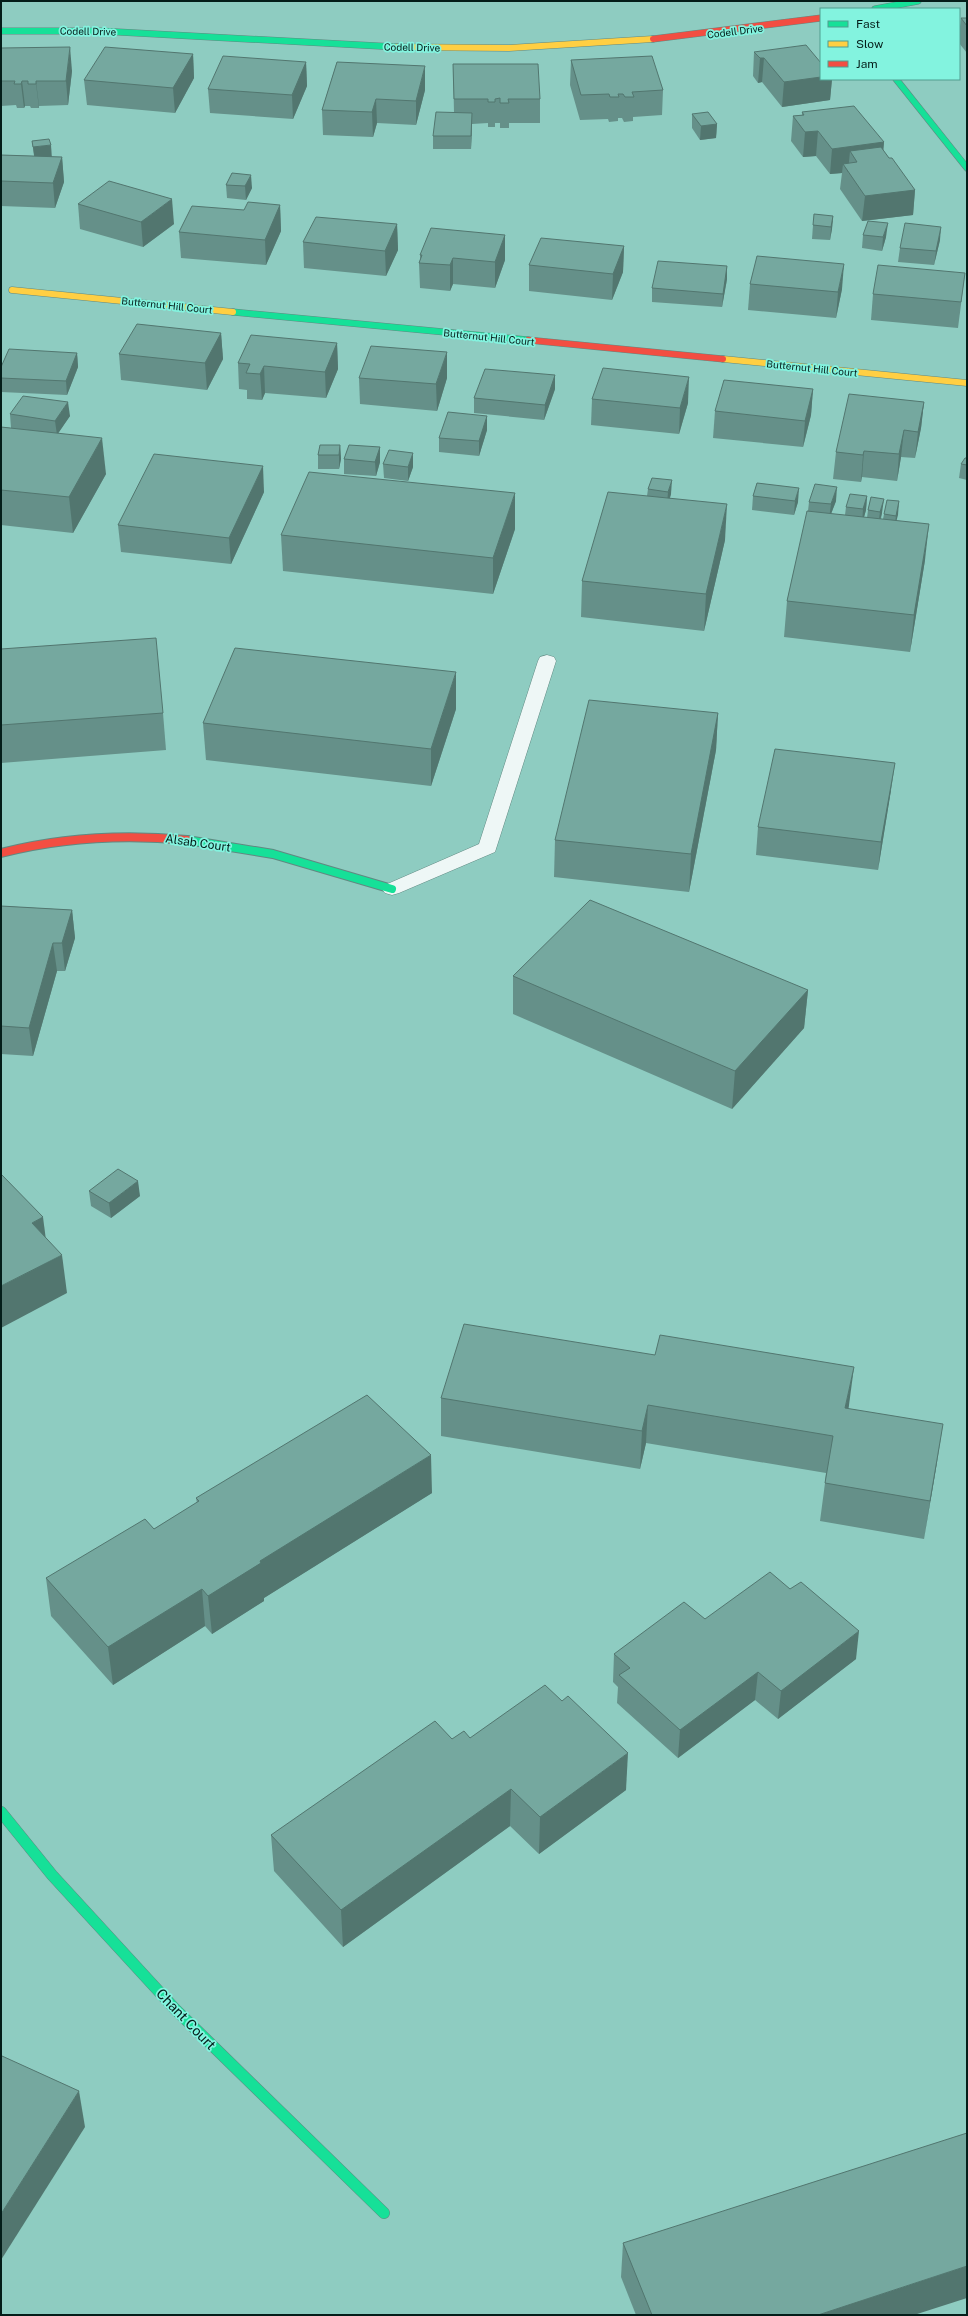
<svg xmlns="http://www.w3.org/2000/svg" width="968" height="2316" font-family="'Public Sans',sans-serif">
	<rect width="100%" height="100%" fill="#8eccc1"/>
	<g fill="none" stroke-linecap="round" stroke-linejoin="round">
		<g stroke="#618982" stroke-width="1">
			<path id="lane" d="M547,655L554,657L556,661L495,852L399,893L392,895L385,893L382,889L385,885L479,844L538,661L540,657Z"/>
		</g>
		<g stroke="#618982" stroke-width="7">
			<g id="fast-far2">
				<path d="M875,9L918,1"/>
				<path d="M1,31H100L397,47"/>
				<path d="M896,79L967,168"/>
				<path d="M233,312L528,340"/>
			</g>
		</g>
		<g stroke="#618982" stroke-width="10">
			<path id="fast-far1" d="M187,840L273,854L392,889"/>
		</g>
		<g stroke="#618982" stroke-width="12">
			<path id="fast" d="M1,1812L52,1875L175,2009L384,2213"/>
		</g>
		<g stroke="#618982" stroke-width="7">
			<g id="slow">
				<path d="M397,47L509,48L653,39"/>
				<path d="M12,290L233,312"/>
				<path d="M723,359L967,383"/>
			</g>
		</g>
		<g stroke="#618982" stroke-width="7">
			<g id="jam-far1">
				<path d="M653,39L821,18"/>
				<path d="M528,340L723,359"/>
			</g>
		</g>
		<g stroke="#618982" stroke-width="10">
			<path id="jam" d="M1,853C63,837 123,834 187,840"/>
		</g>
		<use href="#lane" fill="#eef7f6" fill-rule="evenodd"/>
		<use href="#fast-far2" stroke="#16e098" stroke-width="6"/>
		<use href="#fast-far1" stroke="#16e098" stroke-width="8"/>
		<use href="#fast" stroke="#16e098" stroke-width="11"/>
		<use href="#slow" stroke="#ffcf43" stroke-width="6"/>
		<use href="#jam-far1" stroke="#f24e42" stroke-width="6"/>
		<use href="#jam" stroke="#f24e42" stroke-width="8"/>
	</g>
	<g fill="#659089">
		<path d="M961,18H967V53L959,43V35Z"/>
		<path d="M1,48L72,71L68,105L39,106V108H31L30,106H25L24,108H17L16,105L1,106Z"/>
		<path d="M754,52L821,79H832L830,100L782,107L762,82L758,83L753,76Z"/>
		<path d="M193,54L194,78L175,113L87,105L84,80Z"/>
		<path d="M571,60L663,90L662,115L633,117V121L624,122L622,118H618V121L609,122L608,119L580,120L570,85Z"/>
		<path d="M306,62L307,86L293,119L210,113L208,89Z"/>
		<path d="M337,62L425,90L416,125L377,123L373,137L323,135L322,110Z"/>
		<path d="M453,64L540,99V123H509V128H500V123H495V127H488V123L472,124L471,149H433V136L454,113Z"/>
		<path d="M802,112L884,142L883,150L889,158L915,190L913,215L862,221L840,189L842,173L830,174L816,156L803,157L791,141L793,116L802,115Z"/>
		<path d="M692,114L717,124L716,138L700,140L692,128Z"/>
		<path d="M32,141L52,157H62L64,182L55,208L1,206V155L34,156Z"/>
		<path d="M232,173L252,188L246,200L227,198L226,185Z"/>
		<path d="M78,204L174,224L143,247L80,229Z"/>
		<path d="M280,205L281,231L266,265L181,258L179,232L244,210Z"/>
		<path d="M833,216L832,229L830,240L812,239L813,225Z"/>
		<path d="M397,224L398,250L386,276L304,268L303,242Z"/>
		<path d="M505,235V260L495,288L453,284L450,291L420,288L419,263L420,260V255Z"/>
		<path d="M863,235L886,237L882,251L862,248Z"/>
		<path d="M940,240L934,265L898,262L900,248Z"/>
		<path d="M624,246L623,272L612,300L529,291V265Z"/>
		<path d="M727,266V279L722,307L652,302V288Z"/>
		<path d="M965,273L958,328L871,320L873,294Z"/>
		<path d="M750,284L842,289L836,318L748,310Z"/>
		<path d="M221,333L223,359L207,390L121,380L119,354Z"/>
		<path d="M337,343L338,369L326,398L265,393L262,400L247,399V390L239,389L238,363Z"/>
		<path d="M77,353L78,367L67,395L1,392V367Z"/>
		<path d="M555,375V389L544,420L474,413V398Z"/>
		<path d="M359,378H447L437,411L360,404Z"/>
		<path d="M813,389L811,415L803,447L713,438L715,411Z"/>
		<path d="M592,399L688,403L679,434L591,425Z"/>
		<path d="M924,402L921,428L915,458L901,457L897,481L862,477L861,482L833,479L836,452Z"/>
		<path d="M10,414L70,416L58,433L106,474L73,533L1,525V427L11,428Z"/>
		<path d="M487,416V430L479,456L439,452V438Z"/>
		<path d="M340,445L341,459L339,469H318V455Z"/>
		<path d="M380,447V462L376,476L344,474V459Z"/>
		<path d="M967,458V480L959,478L961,464Z"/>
		<path d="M383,464L413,467L408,481L384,478Z"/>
		<path d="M652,478L671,494L670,498L725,540L704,631L581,617L582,581L647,496L648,489Z"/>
		<path d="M757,483L798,502L794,515L752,510L753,496Z"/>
		<path d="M264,492L231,564L121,552L118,525Z"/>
		<path d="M867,496L866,510L864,517L867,518L868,510L871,497L882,513L881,519H883L884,514L899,501L896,521L925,560L910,652L784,637L787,601L808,511L809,502L836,501L831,514L845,515L846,507Z"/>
		<path d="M515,529L493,594L283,571L281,535Z"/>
		<path d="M1,649L163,713L166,750L1,763Z"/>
		<path d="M456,709L431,786L206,760L203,723Z"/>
		<path d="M718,713L716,750L689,892L554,877L555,840Z"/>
		<path d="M891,790L878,870L756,855L758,827Z"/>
		<path d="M1,906L72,910L75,938L65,971H57L33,1056L1,1054Z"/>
		<path d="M513,976L808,990L804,1028L732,1109L513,1014Z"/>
		<path d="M89,1191L140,1196L111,1218L91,1206Z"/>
		<path d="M441,1398L849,1405L848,1409L937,1462L924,1539L820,1521L825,1483L826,1473L646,1443L640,1469L441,1436Z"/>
		<path d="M432,1493L264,1598V1601L212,1634L205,1626L113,1685L51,1616L46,1578L154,1529L197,1503L196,1498Z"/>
		<path d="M705,1619L856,1659L778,1719L755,1700L678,1758L617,1703L618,1687L613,1682L614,1654Z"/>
		<path d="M470,1738L626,1790L539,1854L510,1826L343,1947L274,1871L271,1835L452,1739Z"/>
		<path d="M623,2243L914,2315H636L621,2277Z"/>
	</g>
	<g fill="#52766f">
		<path d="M70,47L72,71L68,105L66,81Z"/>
		<path d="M193,54L194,78L175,113L173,88Z"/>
		<path d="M760,58H764L762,82L758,83Z"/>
		<path d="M306,62L307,86L293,119L292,95Z"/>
		<path d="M425,66V90L416,125V101Z"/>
		<path d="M821,77V79H832L830,100L782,107L784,82Z"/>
		<path d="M22,81L25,106L24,108L21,84Z"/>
		<path d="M36,81L39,106V108L36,84Z"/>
		<path d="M376,99L377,123L373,137L372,112Z"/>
		<path d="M472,113V126L471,149V136Z"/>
		<path d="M717,124L716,138L700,140L701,126Z"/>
		<path d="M818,131L816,156L803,157L805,132Z"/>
		<path d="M884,142L882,167L857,162L850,151L848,172L843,164L842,173L830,174L832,149Z"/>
		<path d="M51,145L52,159L35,161L33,147Z"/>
		<path d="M62,157L64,182L55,208L53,183Z"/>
		<path d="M251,175L252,188L246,200L245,186Z"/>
		<path d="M915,190L913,215L862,221L865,196Z"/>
		<path d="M172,199L174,224L143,247L141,222Z"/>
		<path d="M280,205L281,231L266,265L265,240Z"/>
		<path d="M833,216L832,229L830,240L831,227Z"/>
		<path d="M888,223L886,237L882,251L883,237Z"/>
		<path d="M397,224L398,250L386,276L385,251Z"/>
		<path d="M941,227L940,240L934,265L936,251Z"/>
		<path d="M505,235V260L495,288V262Z"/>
		<path d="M624,246L623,272L612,300L613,274Z"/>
		<path d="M453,258V284L450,291V265Z"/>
		<path d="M844,264L842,289L836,318L838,292Z"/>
		<path d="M727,266V279L722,307L723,294Z"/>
		<path d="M221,333L223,359L207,390L205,363Z"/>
		<path d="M337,343L338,369L326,398L325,372Z"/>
		<path d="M447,352V378L437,411L436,384Z"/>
		<path d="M77,353L78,367L67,395L66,381Z"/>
		<path d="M264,366L265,393L262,400L260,374Z"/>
		<path d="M555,375V389L544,420L545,405Z"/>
		<path d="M689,377L688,403L679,434L680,408Z"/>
		<path d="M813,389L811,415L803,447L805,421Z"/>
		<path d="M68,402L70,416L57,435L55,421Z"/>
		<path d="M924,402L921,428L915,458L918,432Z"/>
		<path d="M487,416V430L479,456V441Z"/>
		<path d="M904,430L901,457L897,481L899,454Z"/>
		<path d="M102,438L106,474L73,533L69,497Z"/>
		<path d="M340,445L341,459L339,469V455Z"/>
		<path d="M380,447V462L376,476L375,462Z"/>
		<path d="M864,451L862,477L861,482L863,455Z"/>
		<path d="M413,453V467L408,481V467Z"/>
		<path d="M263,466L264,492L231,564L229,538Z"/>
		<path d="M672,480L671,494L667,506L668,492Z"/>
		<path d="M837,487L836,501L829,519L831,504Z"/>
		<path d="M799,488L798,502L794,515L795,501Z"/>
		<path d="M515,493V529L493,594V558Z"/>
		<path d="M867,496L866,510L862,524L863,509Z"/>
		<path d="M884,499L882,513L878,527L880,512Z"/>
		<path d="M899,501L898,515L894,530L896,516Z"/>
		<path d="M727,504L725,540L704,631L706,594Z"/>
		<path d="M929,524L925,560L910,652L914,615Z"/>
		<path d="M456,672V709L431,786V749Z"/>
		<path d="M718,713L716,750L689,892L691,854Z"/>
		<path d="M895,763L891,790L878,870L881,842Z"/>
		<path d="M72,910L75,938L65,971L62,943Z"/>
		<path d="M53,943L57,971L33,1056L29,1028Z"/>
		<path d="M808,990L804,1028L732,1109L735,1071Z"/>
		<path d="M138,1181L140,1196L111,1218L109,1203Z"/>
		<path d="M43,1217L48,1256L32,1223Z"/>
		<path d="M62,1255L67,1293L1,1328V1286Z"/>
		<path d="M854,1367L849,1405L841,1447L845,1408Z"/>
		<path d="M648,1405L646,1443L640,1469L642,1431Z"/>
		<path d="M943,1424L937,1462L924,1539L930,1501Z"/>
		<path d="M431,1455L432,1493L264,1598V1601L212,1634L208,1596L260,1561Z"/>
		<path d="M202,1589L205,1626L113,1685L108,1647Z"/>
		<path d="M859,1631L856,1659L778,1719L781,1691Z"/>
		<path d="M758,1672L755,1700L678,1758L680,1730Z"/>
		<path d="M628,1753L626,1790L539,1854L540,1817Z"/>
		<path d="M511,1789L510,1826L343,1947L341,1910Z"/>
		<path d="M79,2091L85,2127L1,2260V2214Z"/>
		<path d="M967,2266V2298L914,2315H818Z"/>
	</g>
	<g fill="#75a89f" stroke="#52766f">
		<path d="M961,18H967V26Z"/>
		<path d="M806,45L821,63V77L784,82L764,58H760L754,52Z"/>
		<path d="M70,47L66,81H36V84H28V81H22L21,84H14L15,81H1V48Z"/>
		<path d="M105,47L193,54L173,88L84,80Z"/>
		<path d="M223,56L306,62L292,95L208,89Z"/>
		<path d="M652,56L663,90L632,92L634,97H625L623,94H618L619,97H610L609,94L581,95L571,60Z"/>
		<path d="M337,62L425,66L416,101L376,99L372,112L322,110Z"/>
		<path d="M453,64H538L540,99H508L509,103H500V98L495,99V102H488V99H454Z"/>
		<path d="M854,106L884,142L832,149L818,131L805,132L793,116L804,115L802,112Z"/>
		<path d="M436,112L472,113L471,136H433Z"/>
		<path d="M708,112L717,124L701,126L692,114Z"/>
		<path d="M49,139L51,145L33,147L32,141Z"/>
		<path d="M881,147L889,158H892L915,190L865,196L843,164L857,162L850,151Z"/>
		<path d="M1,155L62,157L53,183L1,181Z"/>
		<path d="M232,173L251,175L245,186L226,185Z"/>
		<path d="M109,181L172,199L141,222L78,204Z"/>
		<path d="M248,202L280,205L265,240L179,232L192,206L244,210Z"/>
		<path d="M814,214L833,216L831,227L813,225Z"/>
		<path d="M316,217L397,224L385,251L303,242Z"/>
		<path d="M868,221L888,223L883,237L863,235Z"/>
		<path d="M905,223L941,227L936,251L900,248Z"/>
		<path d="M431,228L505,235L495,262L453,258L450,265L419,263L422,255H420Z"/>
		<path d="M541,238L624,246L613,274L529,265Z"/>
		<path d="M757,256L844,264L838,292L750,284Z"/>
		<path d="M658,261L727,266L723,294L652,288Z"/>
		<path d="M878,265L965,273L961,302L873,294Z"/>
		<path d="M137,324L221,333L205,363L119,354Z"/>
		<path d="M251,335L337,343L325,372L264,366L260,374L246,373L250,364L238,363Z"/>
		<path d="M371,346L447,352L436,384L359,378Z"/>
		<path d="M9,349L77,353L66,381L1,378V367Z"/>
		<path d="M603,368L689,377L680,408L592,399Z"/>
		<path d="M485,369L555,375L545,405L474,398Z"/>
		<path d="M724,380L813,389L805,421L715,411Z"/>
		<path d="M849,394L924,402L918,432L904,430L899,454L864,451L863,455L836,452Z"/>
		<path d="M23,396L68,402L55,421L10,414Z"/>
		<path d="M448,412L487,416L479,441L439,438Z"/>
		<path d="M1,427L102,438L69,497L1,490Z"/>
		<path d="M320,445H340L339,455H318Z"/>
		<path d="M349,445L380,447L375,462L344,459Z"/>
		<path d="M389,450L413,453L408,467L383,464Z"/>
		<path d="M154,454L263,466L229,538L118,525Z"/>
		<path d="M965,458H967V465L961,464Z"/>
		<path d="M309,472L515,493L493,558L281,535Z"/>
		<path d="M652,478L672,480L668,492L648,489Z"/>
		<path d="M757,483L799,488L795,501L753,496Z"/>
		<path d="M815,484L837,487L831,504L809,502Z"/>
		<path d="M608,492L727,504L706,594L582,581Z"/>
		<path d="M850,494L867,496L863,509L846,507Z"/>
		<path d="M871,497L884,499L880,512L868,510Z"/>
		<path d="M887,500L899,501L896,516L884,514Z"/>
		<path d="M807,511L929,524L914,615L787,601Z"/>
		<path d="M156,638L163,713L1,725V649Z"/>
		<path d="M235,648L456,672L431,749L203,723Z"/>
		<path d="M589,700L718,713L691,854L555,840Z"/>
		<path d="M775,749L895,763L881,842L758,827Z"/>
		<path d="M590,900L808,990L735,1071L513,976Z"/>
		<path d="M1,906L72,910L62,943H53L29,1028L1,1026Z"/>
		<path d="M118,1169L138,1181L109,1203L89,1191Z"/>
		<path d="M1,1174L43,1217L32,1223L62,1255L1,1286Z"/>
		<path d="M464,1324L655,1355L660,1335L854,1367L845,1408L943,1424L930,1501L825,1483L833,1436L648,1405L642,1431L441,1398Z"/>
		<path d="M367,1395L431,1455L260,1561L261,1563L208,1596L202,1589L108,1647L46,1578L145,1519L154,1529L199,1501L196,1498Z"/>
		<path d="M770,1572L790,1589L801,1582L859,1631L781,1691L758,1672L680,1730L619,1675L630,1668L614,1654L684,1602L705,1619Z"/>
		<path d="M545,1685L562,1701L568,1696L628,1753L540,1817L511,1789L341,1910L271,1835L435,1721L452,1739L464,1731L470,1738Z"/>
		<path d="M2,2056L79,2091L1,2214V2058Z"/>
		<path d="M967,2133V2266L818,2315H652L623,2243Z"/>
	</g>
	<g text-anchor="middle" stroke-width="3.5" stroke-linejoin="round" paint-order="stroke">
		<g font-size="10" fill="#041d19" stroke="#83f3df">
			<text transform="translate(88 31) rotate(1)" y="4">Codell Drive</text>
			<text transform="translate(735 31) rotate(-7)" y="4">Codell Drive</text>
			<text transform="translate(412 47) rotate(1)" y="4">Codell Drive</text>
			<text transform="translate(167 305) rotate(6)" y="4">Butternut Hill Court</text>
			<text transform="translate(489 337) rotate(6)" y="4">Butternut Hill Court</text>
			<text transform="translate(812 368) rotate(6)" y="4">Butternut Hill Court</text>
		</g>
		<g font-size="12" fill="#041d19" stroke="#83f3df">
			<text transform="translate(198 843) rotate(8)" y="4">Alsab Court</text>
		</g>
		<g font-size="14" fill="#041d19" stroke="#83f3df">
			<text transform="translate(186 2019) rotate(46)" y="5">Chant Court</text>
		</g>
	</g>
	<rect width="968" height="2316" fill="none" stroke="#041d19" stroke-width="4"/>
	<rect x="820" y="8" width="140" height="72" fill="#83f3df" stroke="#509d90"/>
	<rect x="828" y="21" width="20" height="6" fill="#16e098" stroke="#509d90"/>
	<text x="856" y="28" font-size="12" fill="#041d19">Fast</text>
	<rect x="828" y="41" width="20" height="6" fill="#ffcf43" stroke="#509d90"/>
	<text x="856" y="48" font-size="12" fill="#041d19">Slow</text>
	<rect x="828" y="61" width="20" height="6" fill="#f24e42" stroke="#509d90"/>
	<text x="856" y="68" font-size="12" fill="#041d19">Jam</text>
</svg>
